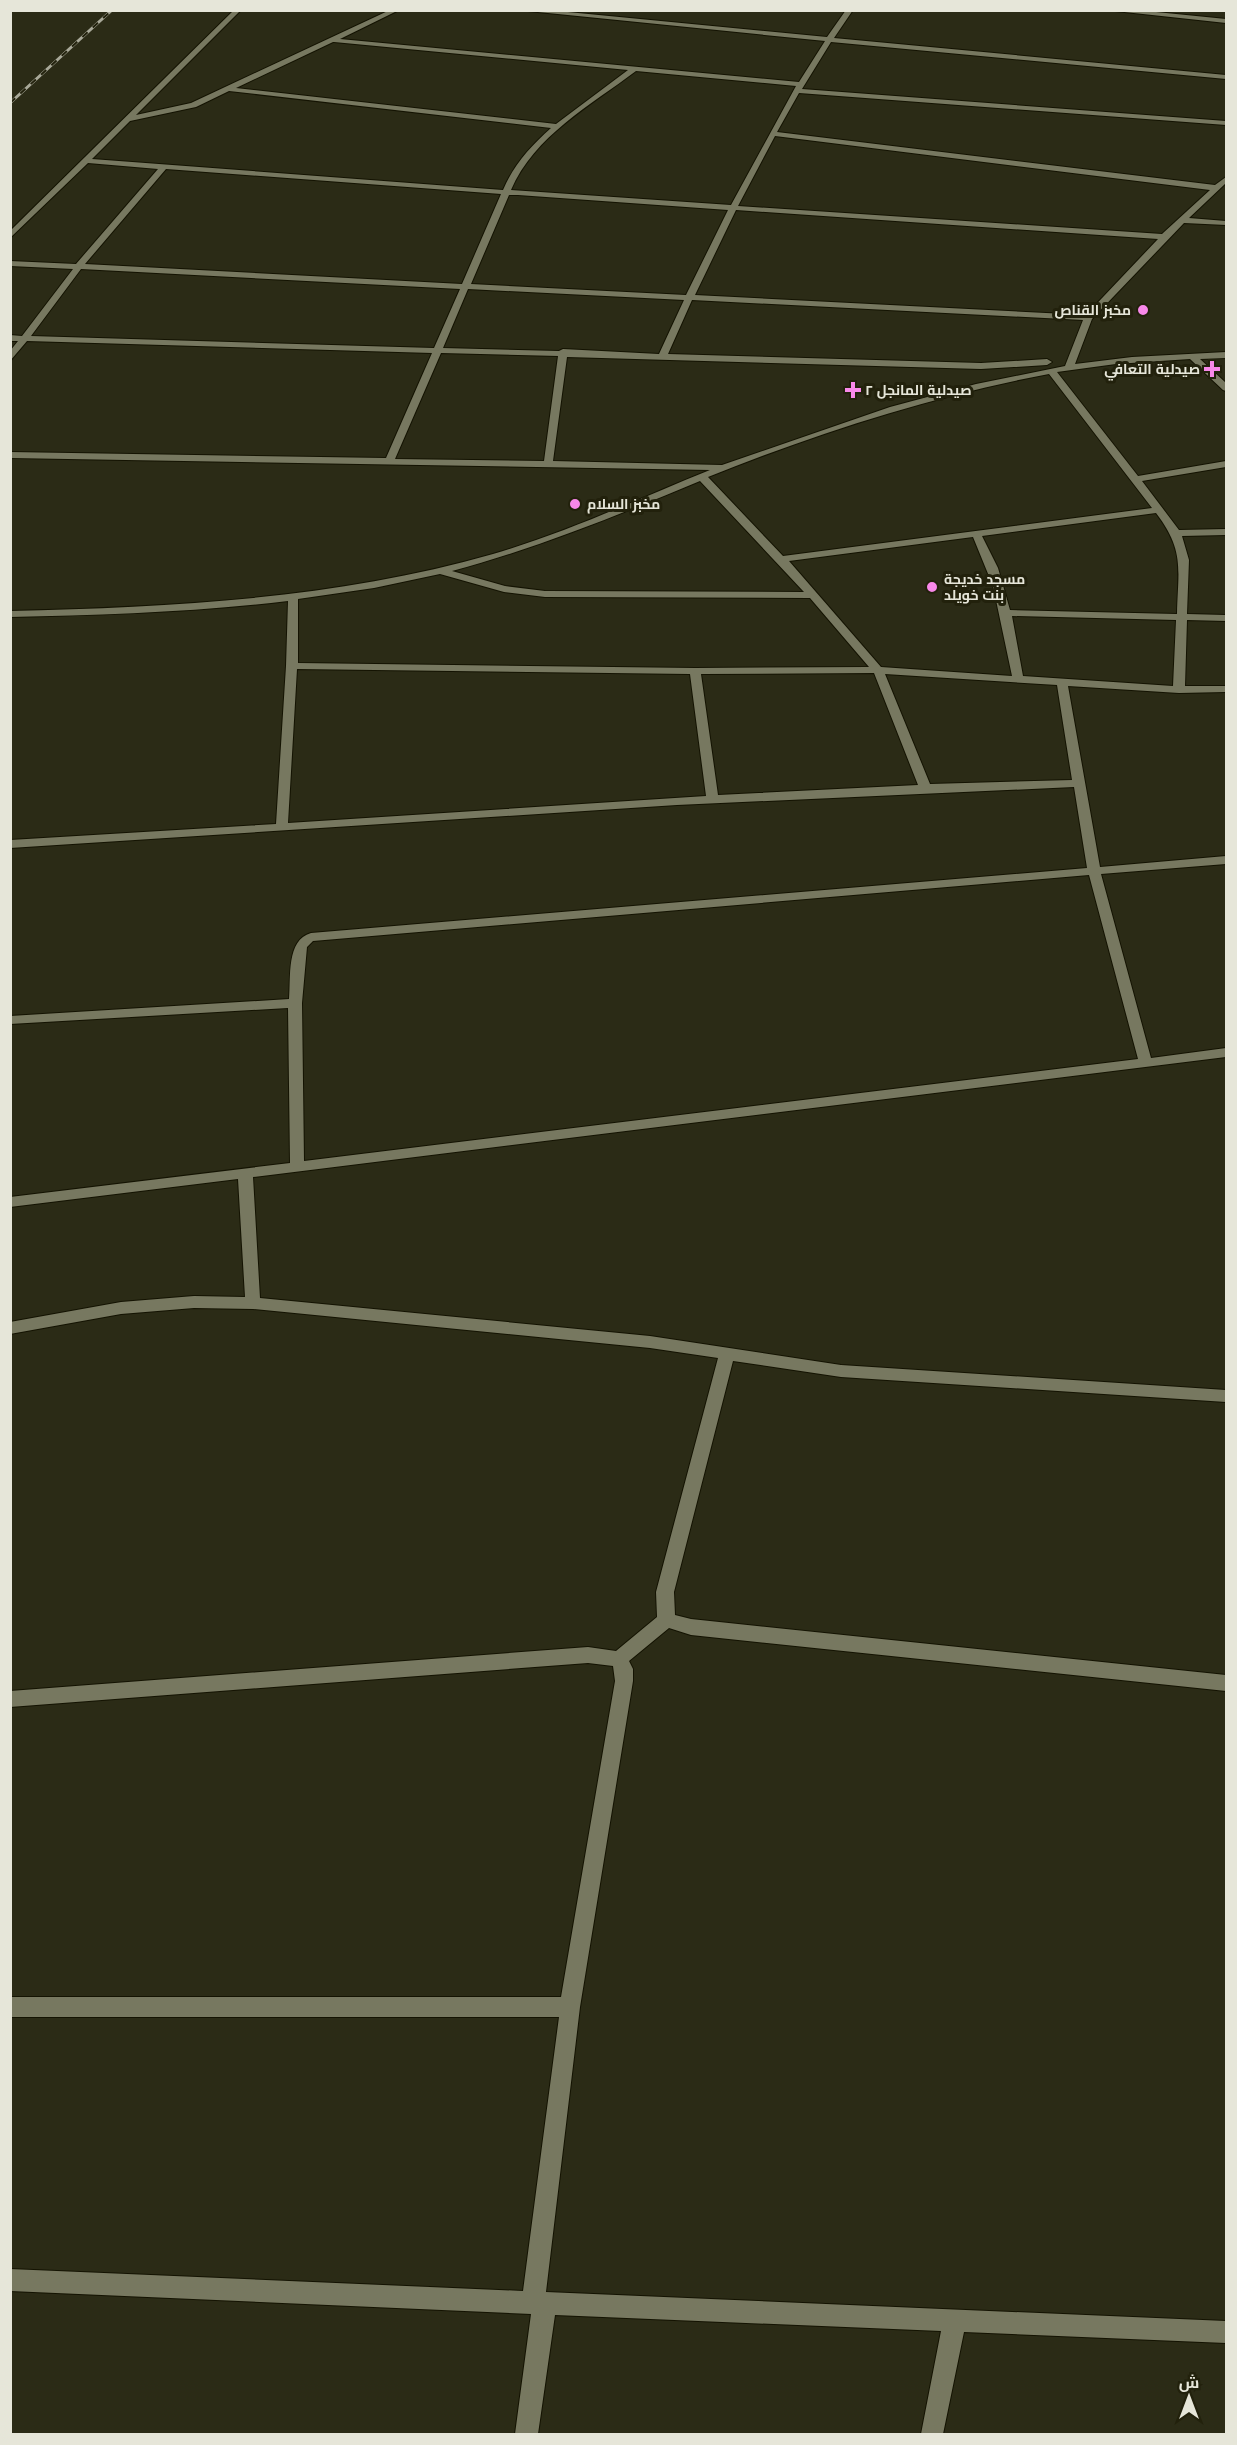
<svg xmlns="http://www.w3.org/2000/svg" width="1237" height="2445" font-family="Montserrat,Cairo,sans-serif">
	<rect width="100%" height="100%" fill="#2b2b16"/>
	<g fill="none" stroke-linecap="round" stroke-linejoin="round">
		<g stroke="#141302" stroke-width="2">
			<g id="minor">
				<path d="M234,10H241L136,115L191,103L390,10H399L340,39L799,82L825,41L518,10H547L827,37L846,10H853L834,38L1226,75V79L831,42L802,89L1226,121V125L799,93L777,132L1215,185L1226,177V183L1189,218L1226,221V225L1184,223L1092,319L1075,364L1132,357L1226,352V358L1200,359L1226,383V391L1223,390L1190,359L1116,364L1057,372L1138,476L1226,461V467L1142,481L1179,530L1226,529V535L1182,536L1189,560L1187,614L1226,615V621L1187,620L1185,686H1226V692L1179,693L1068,686L1100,867L1226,856V864L1101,874L1151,1058L1226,1048V1057L253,1177L260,1298L650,1336L841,1365L1226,1390V1402L841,1377L733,1361L674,1592L675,1615L691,1619L1226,1675V1691L691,1635L669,1628L629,1661L633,1669V1681L580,2007L546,2292L1226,2321V2343L964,2332L943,2434H921L941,2331L555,2315L538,2434H515L531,2314L10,2291V2269L523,2291L559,2017H10V1997H561L615,1681L613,1666L588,1663L10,1707V1691L588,1647L616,1651L657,1617L656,1592L718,1358L650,1348L253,1309L194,1308L121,1314L10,1334V1322L121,1302L194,1296L245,1297L238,1179L10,1207V1197L290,1163L288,1008L10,1024V1016L289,999C291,977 286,940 311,933L1087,868L1074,787L677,805L10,848V840L276,824L286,666L288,601C196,612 103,615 10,617V611C173,607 336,599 493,554C568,532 638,499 710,470L10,458V452L386,458L432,353L27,341L10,361V351L18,341H10V335L22,336L73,269L10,266V261L76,264L158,169L88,163L10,238V231ZM333,42H334L628,70L556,124L236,88ZM636,71L796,86L731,205L511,190C534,136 591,105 636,71ZM229,91L551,128C531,146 514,164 503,190L92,159L130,121L196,107ZM775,136L1210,190L1162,234L738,206ZM166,169L501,194L462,284L85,264ZM509,195H518L728,210L686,295L471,284ZM736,210L1158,239L1086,315L695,295ZM81,269L460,289L434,348L31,336ZM468,289L684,300L659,354L563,349L559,351L443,348ZM692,300L1083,320L1065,366L976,384L890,407L722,465L553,461L567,357L981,369L1047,365L1052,362L1047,359L981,363L668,354ZM441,353L558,356L544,461L395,459ZM1049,374L1152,508L783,556L708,477C818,433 932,396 1049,374ZM700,481L804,592L545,591L505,586L452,571C538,548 618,515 700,481ZM1156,513C1185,551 1178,569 1177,614L1010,610L998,568L982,536ZM973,537L993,586L1012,676L881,667L789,561ZM440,574L504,592L545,597L810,598L869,667L695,668L298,663V599L374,588ZM1012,616L1176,620L1173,686L1023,676ZM297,669L690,674L706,796L288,823ZM874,673L918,785L718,795L701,674ZM885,674L1057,685L1072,780L930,784ZM1089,875L1138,1059L304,1161L302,1003L307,947L313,941Z"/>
				<path d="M1106,10H1136L1226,19V23Z"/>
			</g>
		</g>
		<use href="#minor" fill="#777860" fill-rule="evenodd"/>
		<g stroke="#a9a999" stroke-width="3">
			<path id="rail" d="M10,103L112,10"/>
		</g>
		<use href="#rail" stroke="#22210c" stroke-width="2" stroke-dasharray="7" stroke-linecap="butt"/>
	</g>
	<g fill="#f888e9" stroke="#22210c" stroke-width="2">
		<circle cx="1143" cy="310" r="6"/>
		<path d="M1209 360h6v6h6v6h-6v6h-6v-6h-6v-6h6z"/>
		<path d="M850 381h6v6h6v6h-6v6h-6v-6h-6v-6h6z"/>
		<circle cx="575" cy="504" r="6"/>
		<circle cx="932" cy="587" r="6"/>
	</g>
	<g text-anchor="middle" stroke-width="6" stroke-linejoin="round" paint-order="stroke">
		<g font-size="14" font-weight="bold" fill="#e6e6d9" stroke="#22210c" text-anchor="start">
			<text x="1131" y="315" text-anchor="end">مخبز القناص</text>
			<text x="1200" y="374" text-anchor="end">صيدلية التعافي</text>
			<text x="865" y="395">صيدلية المانجل ٢</text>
			<text x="587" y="509">مخبز السلام</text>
			<text x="944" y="584">مسجد خديجة<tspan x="944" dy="16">بنت خويلد</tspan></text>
		</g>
	</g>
	<rect width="1237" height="2445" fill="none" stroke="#e6e6d9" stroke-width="24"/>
	<g transform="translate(1189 2397)" stroke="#22210c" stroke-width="4.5" paint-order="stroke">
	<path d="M0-4.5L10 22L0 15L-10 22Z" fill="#e6e6d9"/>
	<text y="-9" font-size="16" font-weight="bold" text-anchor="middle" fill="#e6e6d9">ش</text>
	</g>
</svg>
